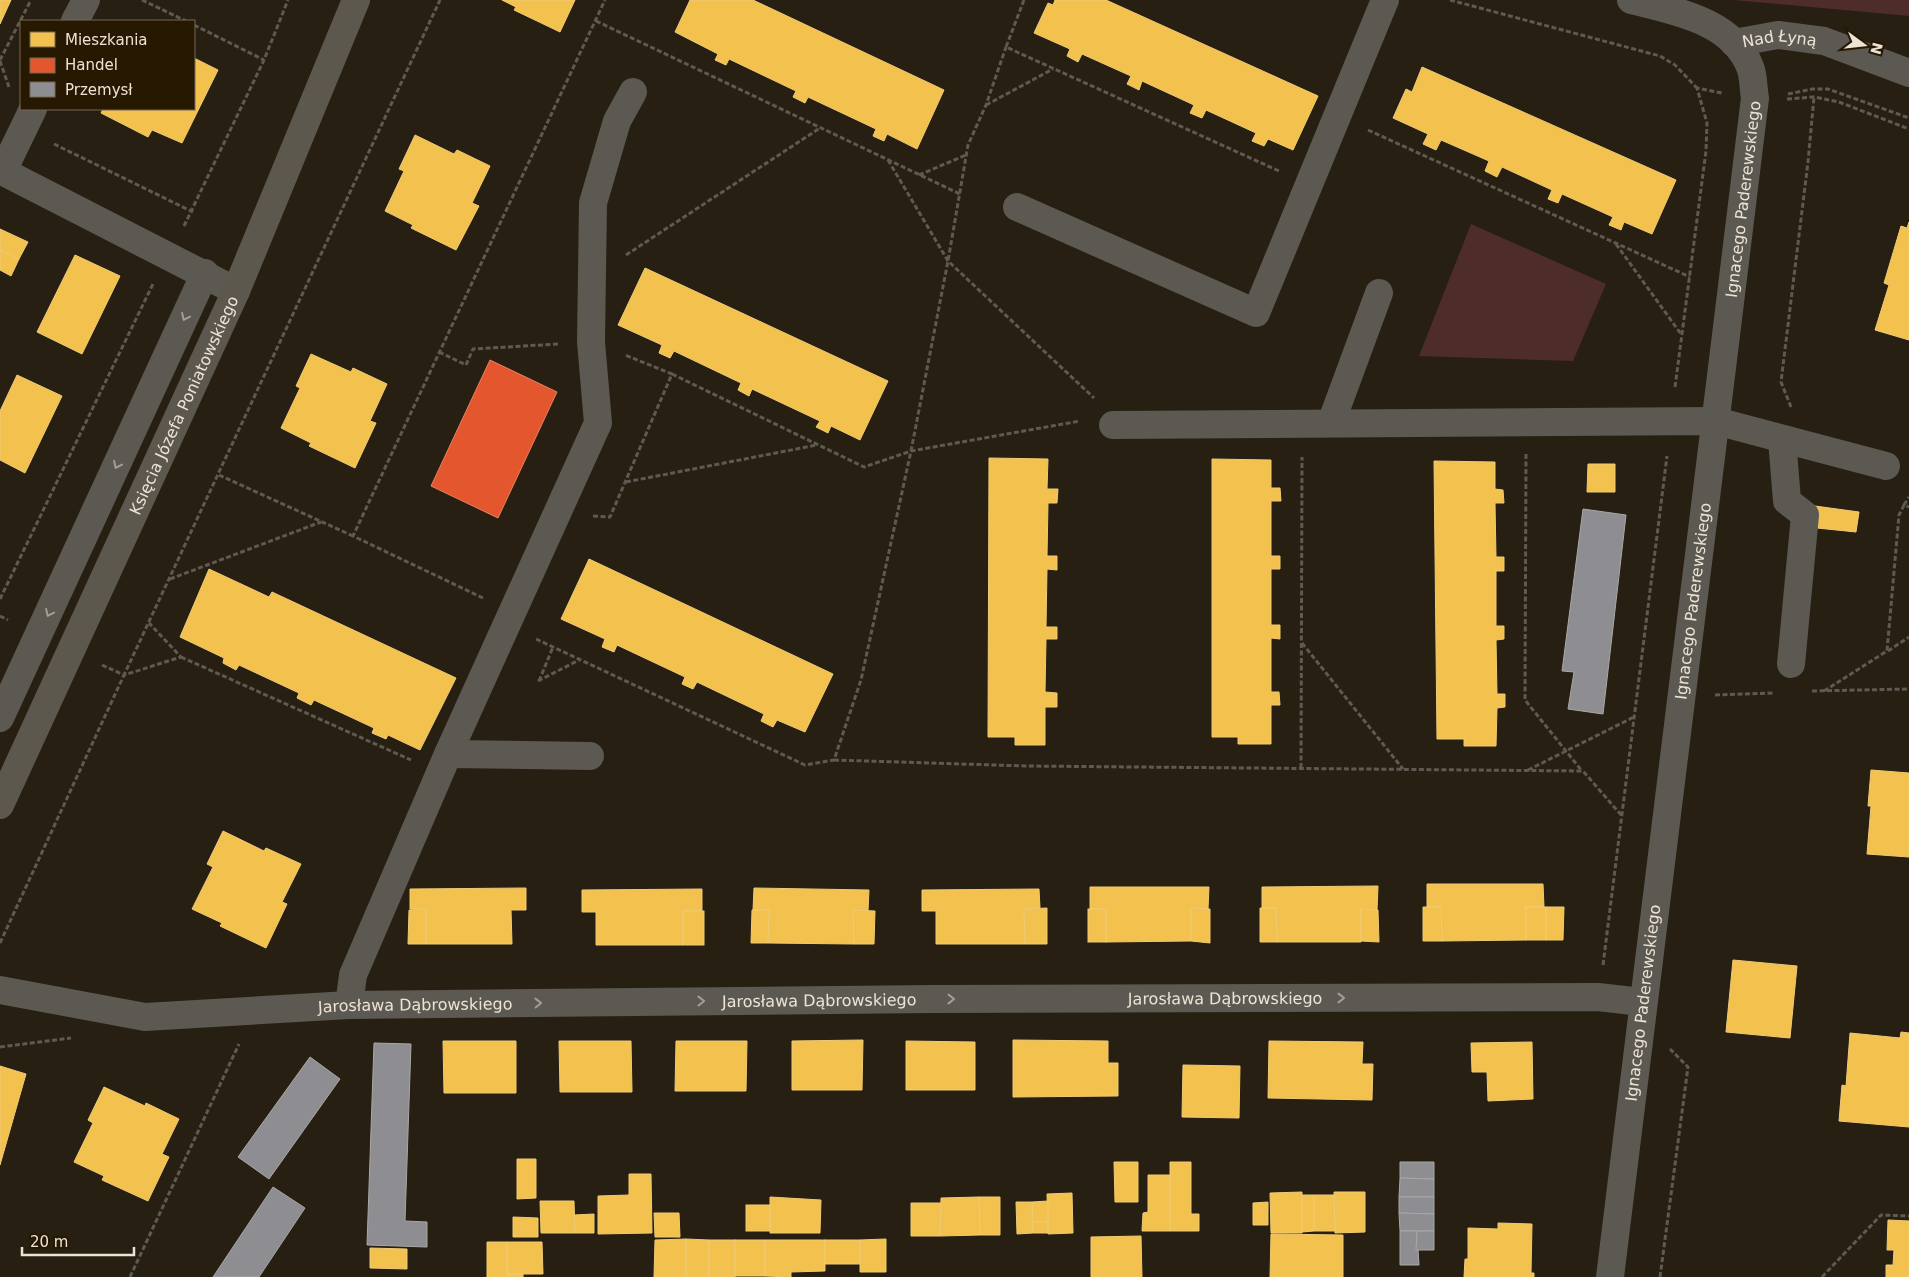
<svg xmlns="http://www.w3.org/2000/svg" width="1909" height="1277" font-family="'DejaVu Sans',sans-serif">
	<rect width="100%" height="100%" fill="#271f11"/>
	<g fill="#4e2c2a">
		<path d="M1733,0H1909V16Z"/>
		<path d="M1471,224L1606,284L1573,361L1419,356Z"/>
	</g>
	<g fill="#f2c14e" stroke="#f0cb76">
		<path d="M0,0H11L0,24Z"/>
		<path d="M502,0H575L560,32L514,10L516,7Z"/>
		<path d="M690,0H753L944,90L917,149L887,134L884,141L873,136L876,129L808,97L805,103L793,97L796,91L729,59L726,65L715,60L718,54L675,32Z"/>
		<path d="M1055,0H1106L1318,96L1293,150L1268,139L1264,146L1252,141L1256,133L1206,110L1202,118L1190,113L1194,105L1142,81L1139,90L1127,84L1131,76L1082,54L1078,62L1067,56L1070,49L1034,33L1048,3L1053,5Z"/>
		<path d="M194,58L218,70L182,143L152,130L148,137L101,113L103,109H194Z"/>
		<path d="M1422,67L1676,180L1652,234L1624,222L1621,230L1609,225L1613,217L1562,194L1558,203L1548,199L1552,190L1502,167L1497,177L1485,171L1489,161L1441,140L1436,150L1423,144L1428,134L1393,118L1406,89L1412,92Z"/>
		<path d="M415,135L454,154L457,150L490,166L472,203L479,206L456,250L411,228L413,225L385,211L404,171L399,169Z"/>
		<path d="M1909,222V340L1875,330L1889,285L1884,283L1901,226L1907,228Z"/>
		<path d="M0,229L28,242L19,259L0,250Z"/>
		<path d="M0,250L19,259L11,276L0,270Z"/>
		<path d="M75,255L120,276L82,354L37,332Z"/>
		<path d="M645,268L888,381L860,440L831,426L828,433L816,427L820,421L752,389L749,396L738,390L741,383L674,351L670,358L659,353L662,345L618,325Z"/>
		<path d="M311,354L351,372L353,368L387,384L370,421L376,423L355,468L309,446L311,443L281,428L300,388L296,386Z"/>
		<path d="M17,375L62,396L25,473L0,460V411Z"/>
		<path d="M989,458L1048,459L1047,489H1058L1057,503H1048L1047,556H1057V570L1047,569L1046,627H1057V639H1046L1045,692L1057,693V707H1045V745H1015V737H988Z"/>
		<path d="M1212,459L1271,460V488H1280L1281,501H1271V556H1280V569H1271V625H1280V639L1271,638V692H1279L1280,705H1271V744H1238V737H1212Z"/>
		<path d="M1434,461L1495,462V489L1503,490L1504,503H1495L1496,557H1504V571H1496V626H1504V639L1496,640L1497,694H1505V707L1497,708L1496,746H1464V739H1437Z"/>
		<path d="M1588,464H1615V492H1587Z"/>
		<path d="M1815,506L1859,512L1856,532L1817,528Z"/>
		<path d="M589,559L833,674L805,732L777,720L773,727L761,721L764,714L697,682L693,689L682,684L685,677L617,645L614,652L602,647L605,639L561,619Z"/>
		<path d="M209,569L269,597L272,592L456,678L420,750L388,735L386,739L372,733L374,728L314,700L311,705L297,698L299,693L239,665L236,670L223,663L224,658L180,637Z"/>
		<path d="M1871,770L1909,773V857L1867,854L1871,806H1868Z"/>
		<path d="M223,831L264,851L266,848L301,864L282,902L287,904L266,948L220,926L222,923L192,909L213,867L207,864Z"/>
		<path d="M1427,884H1543L1544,907H1526V940L1442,941L1441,907H1427Z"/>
		<path d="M1378,886L1377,910L1361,909V942H1277L1276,908H1262V887Z"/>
		<path d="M1090,887H1209L1208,909L1191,908V941L1106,942V909H1090Z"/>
		<path d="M526,888V910H511L512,944H426V909H410V889Z"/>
		<path d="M754,888L869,890L868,911L853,910L854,944L768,943L769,910H753Z"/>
		<path d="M702,889V911H683V945H596V912H582V890Z"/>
		<path d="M1039,889L1040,908L1024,909L1025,944H936V911H922V890Z"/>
		<path d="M1423,907H1441L1442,941H1423Z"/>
		<rect x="1526" y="907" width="20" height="33"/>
		<path d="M1546,907H1564L1563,940H1546Z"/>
		<path d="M1047,908V944H1025L1024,909Z"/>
		<path d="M1191,908L1210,909V943L1191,941Z"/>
		<path d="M1260,908H1276L1277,942H1260Z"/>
		<path d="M426,909V944H408L409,910Z"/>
		<rect x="1088" y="909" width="18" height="33"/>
		<path d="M1361,909L1378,910L1379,942L1361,941Z"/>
		<path d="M752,910H769L768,943H751Z"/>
		<path d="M853,910L875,911L874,944H854Z"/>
		<rect x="683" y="911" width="21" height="34"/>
		<path d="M1733,960L1797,966L1790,1038L1726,1032Z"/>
		<path d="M1901,1032L1909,1033V1127L1839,1121L1842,1085L1846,1086L1850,1033L1900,1038Z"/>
		<path d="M863,1040L862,1090H792V1041Z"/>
		<path d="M1013,1040L1108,1041V1063H1118V1096L1013,1097Z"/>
		<path d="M443,1041H516V1093H444Z"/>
		<path d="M559,1041H631L632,1092H560Z"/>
		<path d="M676,1041H747L746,1091H675Z"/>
		<path d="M906,1041L975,1042V1090H906Z"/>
		<path d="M1269,1041L1363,1042L1362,1064H1373L1372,1100L1268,1098Z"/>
		<path d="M1532,1042L1533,1099L1488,1101L1487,1072H1472L1471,1043Z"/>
		<path d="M1183,1065L1240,1066L1239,1118L1182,1117Z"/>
		<path d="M0,1066L26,1074L0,1165Z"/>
		<path d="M104,1087L145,1106L146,1103L179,1119L162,1154L169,1157L148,1201L102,1180L104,1176L74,1162L93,1123L88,1120Z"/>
		<path d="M517,1159H536V1198L517,1199Z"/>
		<path d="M1114,1162H1138V1202H1115Z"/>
		<path d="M1170,1162H1191V1214H1199V1231H1170Z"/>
		<path d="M629,1174H651L652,1233L598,1234V1196L629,1195Z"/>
		<path d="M1148,1175H1170V1231H1142L1143,1213L1148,1212Z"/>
		<path d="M1302,1192V1233H1271L1270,1193Z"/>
		<path d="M1334,1192H1365V1232L1335,1233Z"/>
		<path d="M1072,1193L1073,1233L1048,1234L1047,1194Z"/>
		<path d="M1302,1195H1314V1231L1302,1232Z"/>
		<path d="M1314,1195H1334L1335,1231H1314Z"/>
		<path d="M770,1197L821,1200L820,1233H770Z"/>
		<path d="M979,1197L980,1235L940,1236L941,1198Z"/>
		<path d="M979,1197H1000V1235H980Z"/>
		<path d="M540,1201H574L575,1233H541Z"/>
		<path d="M1048,1201V1222H1032V1202Z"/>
		<path d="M1016,1202H1032L1033,1233L1017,1234Z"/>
		<path d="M1268,1202V1225H1253V1203Z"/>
		<path d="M911,1203H941L940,1236H911Z"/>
		<rect x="746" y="1205" width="24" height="26"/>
		<path d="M654,1213H679L680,1237H655Z"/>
		<path d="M594,1214V1233H575L574,1215Z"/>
		<path d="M513,1217L538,1218V1237H513Z"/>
		<path d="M1888,1220L1909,1221V1277H1886V1265H1893L1894,1250H1887Z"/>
		<path d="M1032,1222H1048V1233H1033Z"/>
		<path d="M1498,1223L1532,1224L1531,1273H1534V1277H1464L1465,1259H1468V1228L1498,1229Z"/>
		<path d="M1271,1234L1343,1235V1277H1270Z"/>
		<path d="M1141,1236L1142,1277H1091V1237Z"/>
		<path d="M686,1239L709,1240V1277H686Z"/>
		<path d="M686,1239V1277H654L655,1240Z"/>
		<path d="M886,1239V1272H860V1240Z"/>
		<rect x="709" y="1240" width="26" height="37"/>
		<rect x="735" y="1240" width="30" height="36"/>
		<path d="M765,1240H825V1271L791,1272V1277L765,1276Z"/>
		<rect x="825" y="1240" width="35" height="24"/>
		<path d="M487,1242H507V1274H523V1277H487Z"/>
		<path d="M507,1242H542L543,1274H507Z"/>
		<path d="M370,1248L407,1249V1269L370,1268Z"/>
	</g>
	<path fill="#e4572e" stroke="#e78160" d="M490,360L557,392L498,518L431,486Z"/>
	<g fill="#8d8d92" stroke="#aaa7a6">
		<path d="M1583,509L1626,515L1603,714L1568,709L1574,672L1562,671Z"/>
		<path d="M374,1043L411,1044L405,1221L427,1222V1247L367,1245Z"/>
		<path d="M310,1057L340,1079L269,1179L238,1157Z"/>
		<path d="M1400,1162H1434V1179L1400,1178Z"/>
		<path d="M1400,1178L1434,1179V1197H1399Z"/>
		<path d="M273,1187L305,1208L259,1277H213Z"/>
		<path d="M1399,1197H1434V1214L1399,1213Z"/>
		<path d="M1399,1213L1434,1214V1231H1400Z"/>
		<path d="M1400,1231H1417L1419,1265H1400Z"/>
		<path d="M1417,1231H1434V1250H1416Z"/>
	</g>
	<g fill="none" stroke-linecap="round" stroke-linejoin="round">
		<g stroke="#5e5a52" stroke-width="3" stroke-dasharray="5 2.5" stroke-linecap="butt">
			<path d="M142,0L186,21"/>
			<path d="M1024,0L1006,47L1279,171"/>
			<path d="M1450,0L1660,56L1675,65L1697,88"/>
			<path d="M596,21L960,194"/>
			<path d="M194,25L264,60"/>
			<path d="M0,60L31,0"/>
			<path d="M0,61L9,87"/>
			<path d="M1788,94L1812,89H1828L1909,118"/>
			<path d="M1787,99L1814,97L1839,102L1909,129"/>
			<path d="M986,105L1053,69"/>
			<path d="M1368,130L1690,277"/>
			<path d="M54,144L193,212"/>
			<path d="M888,160L948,261L1094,398"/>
			<path d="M919,175L966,155"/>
			<path d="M184,226L264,60L288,0"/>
			<path d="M1616,244L1681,334"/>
			<path d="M626,255L820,128"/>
			<path d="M439,352L466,365L473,349L558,344"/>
			<path d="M672,374L864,467L911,451L1080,421"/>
			<path d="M1675,387L1706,151L1707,123L1697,88L1722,93"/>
			<path d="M1791,407L1781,382L1808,162L1814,97"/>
			<path d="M1526,454L1525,700L1582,771"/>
			<path d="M219,475L353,536"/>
			<path d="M626,482L817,445"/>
			<path d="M1904,505L1909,497"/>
			<path d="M593,516L610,517L672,374L625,355"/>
			<path d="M170,579L321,522"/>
			<path d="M483,598L353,536L605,0"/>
			<path d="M0,599L153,284"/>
			<path d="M0,616L8,620"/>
			<path d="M536,639L805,765L834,760L861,680L911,451L948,261L968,145L986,105L1006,47"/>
			<path d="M1302,643L1403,769"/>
			<path d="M1888,651L1909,637"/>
			<path d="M181,657L411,760"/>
			<path d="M102,665L124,675L440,0"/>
			<path d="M538,681L579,660"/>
			<path d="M539,681L553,647"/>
			<path d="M1812,691L1909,689"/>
			<path d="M1824,691L1887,651L1899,515L1904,505L1909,507"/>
			<path d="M1715,695L1773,693"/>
			<path d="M834,760L1026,766L1583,771L1622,816"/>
			<path d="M1301,768L1302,457"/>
			<path d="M1528,770L1634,717"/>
			<path d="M0,943L124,675L181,657L149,623"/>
			<path d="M1603,965L1667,456"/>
			<path d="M0,1047L71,1038"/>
			<path d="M130,1277L239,1044"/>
			<path d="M1660,1277L1688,1067L1670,1049"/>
			<path d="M1822,1277L1881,1215L1909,1216"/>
		</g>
		<g stroke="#5b5952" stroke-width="28">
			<path d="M75,21L86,0"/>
			<path id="s1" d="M1734,43L1778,35L1824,41L1909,73"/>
			<path d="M0,170L236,291"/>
			<path d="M3,171L33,109"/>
			<path d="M1017,207L1256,313L1385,0"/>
			<path d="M1331,423L1379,293"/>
			<path d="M1113,425L1716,421L1886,466"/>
			<path d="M1782,439L1787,501L1805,515L1791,664"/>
			<path d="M0,718L205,273"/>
			<path d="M448,754L590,756"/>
			<path id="s2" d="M0,990L145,1017L349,1005L932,999L1598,997L1642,1002"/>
			<path d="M349,1005L353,975L448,754L598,423L591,342L593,203L617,121L633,92"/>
			<path id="s3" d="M1610,1277C1655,883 1708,491 1755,98C1753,88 1754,76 1750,67C1732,20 1673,11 1631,0"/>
		</g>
		<path stroke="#5d584e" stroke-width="28" id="s4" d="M0,805L236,291L356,0"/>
	</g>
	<defs><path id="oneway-chevron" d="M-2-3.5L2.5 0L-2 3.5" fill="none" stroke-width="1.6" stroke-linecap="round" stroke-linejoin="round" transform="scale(1.25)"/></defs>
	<g stroke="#a49e94">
		<use href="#oneway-chevron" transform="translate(185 317) rotate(115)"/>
		<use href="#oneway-chevron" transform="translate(117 465) rotate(115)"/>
		<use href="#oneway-chevron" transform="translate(49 613) rotate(115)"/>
		<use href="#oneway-chevron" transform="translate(1341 998)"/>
		<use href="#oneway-chevron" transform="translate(951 999)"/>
		<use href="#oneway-chevron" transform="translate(701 1001) rotate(-1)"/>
		<use href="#oneway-chevron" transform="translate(538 1003) rotate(-1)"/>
	</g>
	<g text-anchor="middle" stroke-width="5" stroke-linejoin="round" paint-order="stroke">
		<g font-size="16" fill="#ede3d5" stroke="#261801">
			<text dy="6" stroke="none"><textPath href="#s1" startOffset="46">Nad Łyną</textPath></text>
			<text dy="6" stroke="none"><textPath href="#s3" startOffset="1086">Ignacego Paderewskiego</textPath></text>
			<text dy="6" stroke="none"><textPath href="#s4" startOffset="440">Księcia Józefa Poniatowskiego</textPath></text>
			<text dy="6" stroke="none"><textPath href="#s3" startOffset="681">Ignacego Paderewskiego</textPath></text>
			<text dy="6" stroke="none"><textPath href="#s2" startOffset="1228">Jarosława Dąbrowskiego</textPath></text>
			<text dy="6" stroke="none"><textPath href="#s2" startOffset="822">Jarosława Dąbrowskiego</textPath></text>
			<text dy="6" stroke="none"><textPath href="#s3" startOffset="276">Ignacego Paderewskiego</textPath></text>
			<text dy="6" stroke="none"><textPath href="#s2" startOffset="418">Jarosława Dąbrowskiego</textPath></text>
		</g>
	</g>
	<rect x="20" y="20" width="175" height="90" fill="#261801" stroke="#766956"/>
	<rect x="30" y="32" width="25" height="15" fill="#f2c14e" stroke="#766956"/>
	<text x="65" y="45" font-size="15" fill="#ede3d5">Mieszkania</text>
	<rect x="30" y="58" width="25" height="15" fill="#e4572e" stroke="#766956"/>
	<text x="65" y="70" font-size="15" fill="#ede3d5">Handel</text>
	<rect x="30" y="82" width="25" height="15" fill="#8d8d92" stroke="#766956"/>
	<text x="65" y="95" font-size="15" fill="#ede3d5">Przemysł</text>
	<g transform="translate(1864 45) rotate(105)" stroke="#261801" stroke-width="4" paint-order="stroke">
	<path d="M0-4L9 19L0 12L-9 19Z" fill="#ede3d5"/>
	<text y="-8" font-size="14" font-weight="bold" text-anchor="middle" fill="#ede3d5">N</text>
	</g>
	<path d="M22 1247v8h112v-8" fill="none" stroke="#ede3d5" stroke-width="2.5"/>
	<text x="30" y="1247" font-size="15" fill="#ede3d5" stroke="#261801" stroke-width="4" paint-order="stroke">20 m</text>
</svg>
